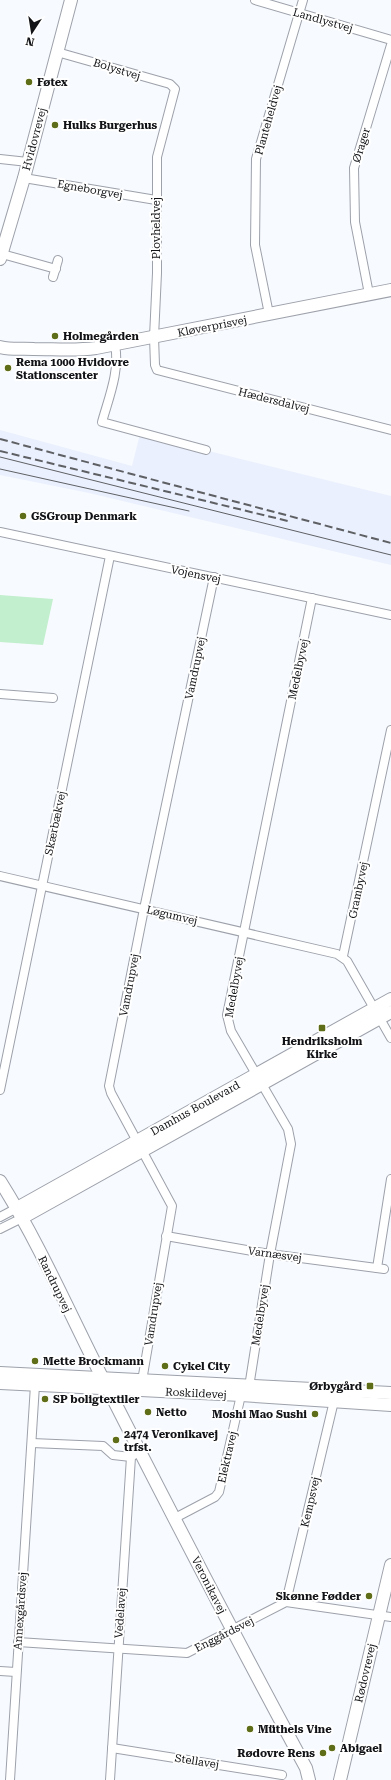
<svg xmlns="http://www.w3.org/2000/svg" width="391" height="1780" font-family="'Roboto Serif',serif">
	<rect width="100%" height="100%" fill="#f7faff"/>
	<path fill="#eaf0fd" d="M0,430L132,466L140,434L391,496V565L89,493L0,475Z"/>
	<path fill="#c2efcd" d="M0,595L53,599L43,645L0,642Z"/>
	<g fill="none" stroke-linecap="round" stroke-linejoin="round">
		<g stroke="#9da1aa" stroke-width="10">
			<g id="street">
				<path d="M255,0L391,40"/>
				<path d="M57,52L170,84L175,89L157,157V273L154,337L155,365L157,370L391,430"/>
				<path d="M0,159L28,162"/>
				<path d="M24,178L156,200"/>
				<path d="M2,254L56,269"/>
				<path d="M53,277L58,260"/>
				<path d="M369,294L355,222L354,168L391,45"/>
				<path d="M269,314L255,245L256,159L303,0"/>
				<path d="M115,345C120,371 109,397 102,422L206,450"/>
				<path d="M0,532L391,615"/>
				<path d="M0,694L53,698"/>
				<path d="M0,876L337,954L347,961L391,1038"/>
				<path d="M343,956L391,730"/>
				<path d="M0,1090L110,556"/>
				<path d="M0,1217L17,1208"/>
				<path d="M0,1229L22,1218"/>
				<path d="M166,1236L270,1254L384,1269"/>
				<path d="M377,1268L391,1179"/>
				<path d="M142,1381L172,1206L111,1093L109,1086L144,909L214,577"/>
				<path d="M249,1387L270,1254L291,1144L288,1129L231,1031L227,1015L312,598"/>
				<path d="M32,1443L103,1446L113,1455L131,1457"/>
				<path d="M175,1518L215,1497L219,1492L241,1395"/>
				<path d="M286,1602L334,1401"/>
				<path d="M18,1642L187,1653L286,1602L391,1617"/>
				<path d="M0,1671L16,1672"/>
				<path d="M112,1748L282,1775"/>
				<path d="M10,1780L35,1385"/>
				<path d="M110,1780L131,1457L140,1451"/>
			</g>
		</g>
		<g stroke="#9da1aa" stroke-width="14">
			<g id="secondary">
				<path d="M0,259L24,178L71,0"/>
				<path d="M0,347C13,350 21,348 34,349C55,349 75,351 96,348L391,290"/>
				<path d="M0,1181C41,1246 72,1319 107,1387C172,1515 238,1642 306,1768L309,1780"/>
				<path d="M17,1208L391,999"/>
				<path d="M22,1218L391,1012"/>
				<path d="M0,1373L391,1393"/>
				<path d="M0,1383L241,1395L391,1405"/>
				<path d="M340,1780L391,1565"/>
			</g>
		</g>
		<use href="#street" stroke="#fff" stroke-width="8"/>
		<use href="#secondary" stroke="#fff" stroke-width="12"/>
		<g stroke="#5e6064" stroke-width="1">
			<path d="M0,457L391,555"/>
			<path d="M0,469L189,511"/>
		</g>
		<g stroke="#5e6064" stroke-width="2" stroke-dasharray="8 4" stroke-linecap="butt">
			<path d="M0,439L391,543"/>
			<path d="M0,451L288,521"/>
		</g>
	</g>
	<g fill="#5e6d17" stroke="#fff" stroke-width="1.5">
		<circle cx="29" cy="82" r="4"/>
		<circle cx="55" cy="125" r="4"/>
		<circle cx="55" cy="336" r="4"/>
		<circle cx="8" cy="368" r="4"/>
		<circle cx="23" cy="516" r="4"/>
		<rect x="318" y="1024" width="8" height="8" rx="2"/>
		<circle cx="35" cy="1361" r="4"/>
		<circle cx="165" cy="1366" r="4"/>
		<rect x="366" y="1382" width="8" height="8" rx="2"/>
		<circle cx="45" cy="1399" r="4"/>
		<circle cx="148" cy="1412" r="4"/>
		<circle cx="315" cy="1414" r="4"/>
		<circle cx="116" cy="1440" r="4"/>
		<circle cx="369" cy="1596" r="4"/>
		<circle cx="250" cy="1729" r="4"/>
		<circle cx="332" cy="1748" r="4"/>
		<circle cx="323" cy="1753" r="4"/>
	</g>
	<g text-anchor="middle" stroke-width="4" stroke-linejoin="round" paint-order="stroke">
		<g font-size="11" fill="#121316" stroke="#fff">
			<text transform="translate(323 20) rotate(16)" y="4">Landlystvej</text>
			<text transform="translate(117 69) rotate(17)" y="4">Bolystvej</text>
			<text transform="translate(268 120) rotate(-74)" y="4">Planteheldvej</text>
			<text transform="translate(34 139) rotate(-75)" y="4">Hvidovrevej</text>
			<text transform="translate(361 145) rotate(-73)" y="4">Ørager</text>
			<text transform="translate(90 189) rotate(10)" y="4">Egneborgvej</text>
			<text transform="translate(156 228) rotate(-90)" y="4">Plovheldvej</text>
			<text transform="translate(212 326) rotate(-11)" y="4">Kløverprisvej</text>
			<text transform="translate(274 400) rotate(14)" y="4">Hædersdalvej</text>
			<text transform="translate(196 574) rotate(12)" y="4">Vojensvej</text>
			<text transform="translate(195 668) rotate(-78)" y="4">Vamdrupvej</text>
			<text transform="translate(298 669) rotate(-78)" y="4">Medelbyvej</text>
			<text transform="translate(55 823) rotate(-78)" y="4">Skærbækvej</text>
			<text transform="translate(358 890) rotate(-78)" y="4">Grambyvej</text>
			<text transform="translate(172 915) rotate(13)" y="4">Løgumvej</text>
			<text transform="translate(129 985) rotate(-79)" y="4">Vamdrupvej</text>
			<text transform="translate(234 987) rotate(-80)" y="4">Medelbyvej</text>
			<text transform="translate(195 1108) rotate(-29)" y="4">Damhus Boulevard</text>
			<text transform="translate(275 1254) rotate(8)" y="4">Varnæsvej</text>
			<text transform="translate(55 1284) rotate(64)" y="4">Randrupvej</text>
			<text transform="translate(153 1314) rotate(-81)" y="4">Vamdrupvej</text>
			<text transform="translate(260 1315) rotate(-81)" y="4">Medelbyvej</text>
			<text transform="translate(196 1393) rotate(3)" y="4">Roskildevej</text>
			<text transform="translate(227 1457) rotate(-77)" y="4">Elektravej</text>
			<text transform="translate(310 1502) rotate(-77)" y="4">Kempsvej</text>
			<text transform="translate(209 1585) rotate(63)" y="4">Veronikavej</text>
			<text transform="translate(20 1611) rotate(-86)" y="4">Annexgårdsvej</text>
			<text transform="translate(120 1613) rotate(-86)" y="4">Vedelavej</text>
			<text transform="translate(224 1634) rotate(-27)" y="4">Enggårdsvej</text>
			<text transform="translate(365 1673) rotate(-77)" y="4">Rødovrevej</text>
			<text transform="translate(197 1761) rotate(9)" y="4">Stellavej</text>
		</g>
		<g font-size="11" font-weight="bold" fill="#121316" stroke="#fff" text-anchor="start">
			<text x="37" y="86">Føtex</text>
			<text x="63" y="129">Hulks Burgerhus</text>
			<text x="63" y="340">Holmegården</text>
			<text x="16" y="366">Rema 1000 Hvidovre<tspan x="16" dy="13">Stationscenter</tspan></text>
			<text x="31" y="520">GSGroup Denmark</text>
			<text x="322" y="1045" text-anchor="middle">Hendriksholm<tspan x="322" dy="13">Kirke</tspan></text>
			<text x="43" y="1365">Mette Brockmann</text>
			<text x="173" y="1370">Cykel City</text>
			<text x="362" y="1390" text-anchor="end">Ørbygård</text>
			<text x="53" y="1403">SP boligtextiler</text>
			<text x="156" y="1416">Netto</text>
			<text x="307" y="1418" text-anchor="end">Moshi Mao Sushi</text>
			<text x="124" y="1438">2474 Veronikavej<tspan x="124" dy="13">trfst.</tspan></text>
			<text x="361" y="1600" text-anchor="end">Skønne Fødder</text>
			<text x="258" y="1733">Müthels Vine</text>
			<text x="340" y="1752">Abigael</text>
			<text x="315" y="1757" text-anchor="end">Rødovre Rens</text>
		</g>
	</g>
	<g transform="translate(32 32) rotate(192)" stroke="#ffffff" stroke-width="3" paint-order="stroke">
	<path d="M0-3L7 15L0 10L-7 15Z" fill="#121316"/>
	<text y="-6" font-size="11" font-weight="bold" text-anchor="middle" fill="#121316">N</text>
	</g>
</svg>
